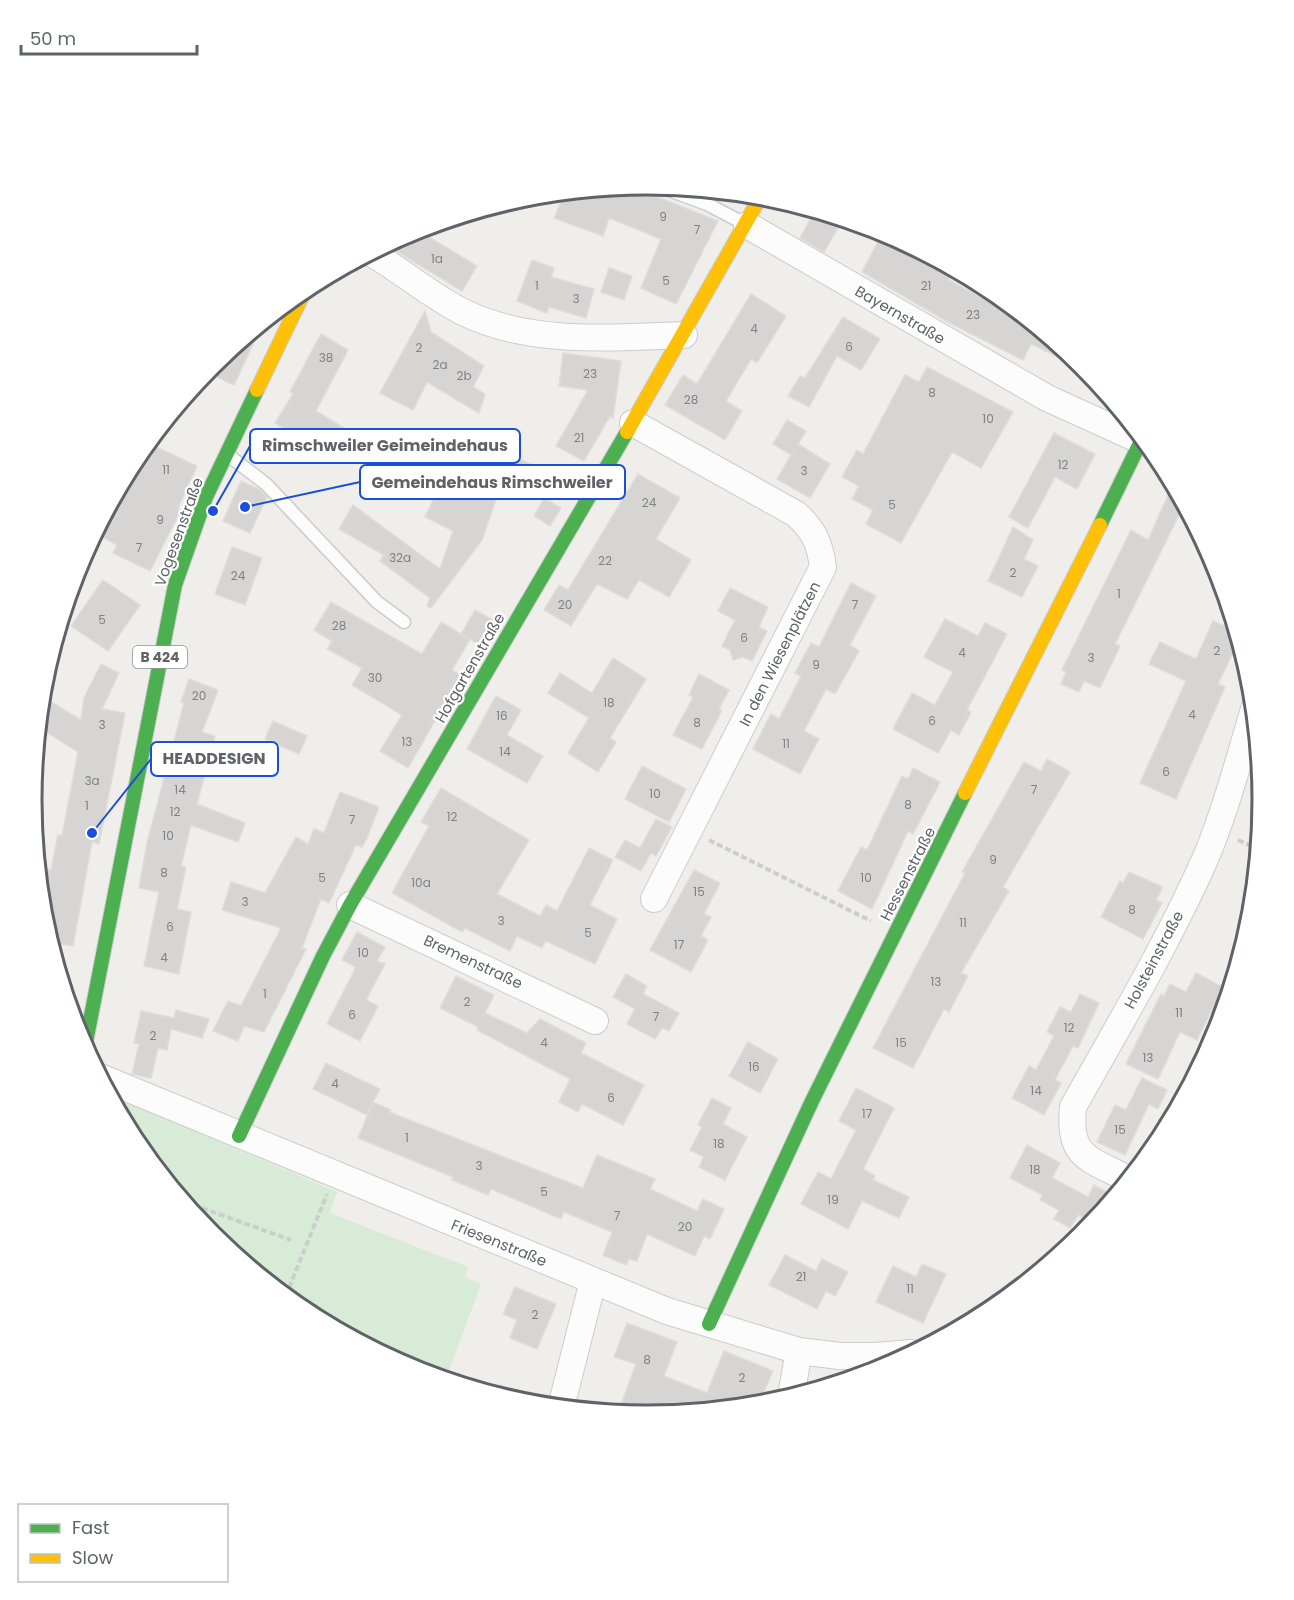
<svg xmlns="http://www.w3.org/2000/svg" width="1294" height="1600" font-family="Poppins,sans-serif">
	<rect width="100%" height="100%" fill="#efeeea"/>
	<path fill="#d8ebd6" d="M110,1094L337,1192L330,1213L468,1267L465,1277L481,1284L446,1379C323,1342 209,1248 136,1142C125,1128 118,1110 110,1094Z"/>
	<g fill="#d6d5d3" stroke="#deddd9" stroke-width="1.5">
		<path d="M630,186L718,221L676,304L641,288L661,239L609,218L603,236L554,218L565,193Z"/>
		<path d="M815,211L833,216L831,221L839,226L824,252L800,238Z"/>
		<path d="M417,230L477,266L462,291L386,245Z"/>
		<path d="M883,232L914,248L911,254L950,277L949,280L1036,327L1071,356L1068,362L1031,344L1023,360L948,322L862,272Z"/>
		<path d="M532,260L554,268L551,277L594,289L586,318L549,307L547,313L517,301Z"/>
		<path d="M609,268L632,276L624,300L601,292Z"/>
		<path d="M751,294L786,316L757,363L751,359L726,401L742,411L725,440L665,405L683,375L697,384Z"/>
		<path d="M425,311L431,332L484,366L473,387L485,394L479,413L427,382L413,410L380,393Z"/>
		<path d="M843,317L880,339L861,370L837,356L809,407L788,396L800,376L805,378Z"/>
		<path d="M263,323L234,385L206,372L212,365Z"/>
		<path d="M321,334L348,350L316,411L354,434L338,462L275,423L293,394L290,392Z"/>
		<path d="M563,353L621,361L613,418L610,416L584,461L556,446L588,390L559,386Z"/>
		<path d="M927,367L1013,412L981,468L952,452L901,543L866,524L873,510L852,499L859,486L842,477L857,450L863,454L905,375L919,382Z"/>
		<path d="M787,420L806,431L798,444L830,464L810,498L777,479L795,448L791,455L773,444Z"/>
		<path d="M1054,433L1095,454L1077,489L1055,477L1028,528L1009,517Z"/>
		<path d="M148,443L197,466L178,508L181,510L150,571L113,553L117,545L95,533L135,458Z"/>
		<path d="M517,458L538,467L512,500L498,494L482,540L431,608L427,606L430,598L380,561L384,555L339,529L353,505L440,569L453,531L425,517L441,483L465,496L472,476L501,486Z"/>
		<path d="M638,474L680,498L656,539L691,560L669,597L639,580L627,599L597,584L571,626L544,610L559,585L568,590Z"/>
		<path d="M241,481L260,490L267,497L250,533L223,521Z"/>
		<path d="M1173,484L1184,505L1115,644L1120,646L1100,688L1084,681L1079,692L1061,684L1066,672L1062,670L1131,530L1148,540Z"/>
		<path d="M544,498L561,508L550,526L534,516Z"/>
		<path d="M1013,527L1033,540L1024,559L1038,566L1022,597L988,581Z"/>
		<path d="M232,547L262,558L245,605L215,594Z"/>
		<path d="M103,580L140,605L108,651L71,626Z"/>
		<path d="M851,583L876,596L850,645L859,651L835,694L826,689L804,731L819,739L800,774L753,749L771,714L779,719L801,676L795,673L811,643L819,647Z"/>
		<path d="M730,588L768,607L759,627L767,631L752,661L743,657L733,660L730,650L722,646L735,620L718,611Z"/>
		<path d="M331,602L422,654L441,622L470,639L452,670L461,675L408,768L380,751L402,715L352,685L362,668L327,649L332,641L314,630Z"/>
		<path d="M475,610L495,621L480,645L461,634Z"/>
		<path d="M945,619L978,636L985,623L1007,634L967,710L971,712L959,735L951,730L938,753L893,729L912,693L935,705L953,672L924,657Z"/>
		<path d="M1213,621L1236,631L1239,640L1218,684L1225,687L1176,799L1140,783L1186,681L1149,664L1160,642L1196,659Z"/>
		<path d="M613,658L646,679L610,738L616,742L598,772L568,753L589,718L548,693L560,673L592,693Z"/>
		<path d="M101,664L119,673L102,709L125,713L99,844L92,842L73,946L50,942L43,920L38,868L51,870L58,835L62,836L78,752L39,727L42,696L81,720L84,698Z"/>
		<path d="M699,674L729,690L719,709L722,710L702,749L673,735L693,697L689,695Z"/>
		<path d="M189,679L218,690L202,732L215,736L197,804L245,823L238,842L191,825L181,866L186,867L177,909L191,912L179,974L144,966L159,892L139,888L147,843L184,703L181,702Z"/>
		<path d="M496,696L521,710L507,735L543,756L527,783L467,749Z"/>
		<path d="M273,721L307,736L299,754L265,739Z"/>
		<path d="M1047,759L1070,772L1003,887L1009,891L961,973L968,976L949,1012L944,1009L913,1068L873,1048L965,873L962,872L1024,762L1041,771Z"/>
		<path d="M642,766L686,789L669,822L625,799Z"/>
		<path d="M913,768L940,782L913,834L908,831L872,909L838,891L861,847L867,850L902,776L908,779Z"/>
		<path d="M441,788L529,840L497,894L540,916L546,905L557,911L589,848L613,860L590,905L617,919L595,964L546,941L542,948L517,936L510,951L465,928L462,932L392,893L429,826L421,822Z"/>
		<path d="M340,792L379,807L367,838L362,847L356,845L329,903L321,899L302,948L306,949L264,1032L244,1026L238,1041L213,1031L228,1001L241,1006L281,928L222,910L231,882L265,893L296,837L308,844L314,829L324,833Z"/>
		<path d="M656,819L672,827L656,856L651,853L641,871L615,857L625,840L640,848Z"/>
		<path d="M694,870L720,883L704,914L711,917L701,936L708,940L691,972L650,950Z"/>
		<path d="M1129,872L1163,887L1156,900L1162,903L1143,939L1101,917L1120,881L1123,883Z"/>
		<path d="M357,932L385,947L377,961L385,964L366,1000L378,1006L360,1041L327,1024L356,967L342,960Z"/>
		<path d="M1196,973L1223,987L1197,1040L1180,1032L1158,1079L1126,1064L1161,994L1164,996L1170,984L1186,992Z"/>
		<path d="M626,974L647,986L643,994L679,1013L669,1031L662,1028L655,1039L627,1024L635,1009L613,997Z"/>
		<path d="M456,976L494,995L485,1013L527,1033L540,1019L586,1043L581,1053L644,1085L623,1125L582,1104L578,1112L559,1102L570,1079L477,1030L478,1027L440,1008Z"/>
		<path d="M1080,994L1099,1003L1078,1048L1073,1046L1055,1080L1061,1083L1044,1115L1012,1098L1029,1066L1036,1070L1054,1036L1047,1032L1060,1007L1071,1012Z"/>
		<path d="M176,1010L209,1019L202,1038L171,1029L167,1050L158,1048L151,1078L132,1074L139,1044L134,1043L141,1011L174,1018Z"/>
		<path d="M748,1042L778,1059L760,1093L729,1076Z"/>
		<path d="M326,1063L380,1089L373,1102L391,1110L389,1112L583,1188L597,1155L655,1179L650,1189L697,1211L703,1199L724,1209L710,1239L704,1236L695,1256L647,1234L637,1261L629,1259L626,1265L603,1255L612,1232L564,1212L561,1219L491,1189L488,1195L452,1180L453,1177L358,1138L373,1102L367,1115L313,1089Z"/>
		<path d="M1142,1078L1167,1090L1158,1109L1149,1104L1125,1155L1097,1142L1115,1105L1126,1110Z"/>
		<path d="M856,1088L894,1108L863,1169L875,1176L873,1180L909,1197L899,1218L862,1201L848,1229L801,1204L818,1172L831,1179L856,1130L839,1121Z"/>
		<path d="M712,1098L731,1108L723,1124L747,1137L725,1180L699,1167L704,1157L690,1150L702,1127L698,1125Z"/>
		<path d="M1027,1145L1060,1163L1052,1178L1088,1197L1094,1185L1114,1196L1093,1223L1078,1215L1070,1228L1054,1219L1059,1210L1040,1200L1043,1195L1010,1178Z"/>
		<path d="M785,1255L816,1271L822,1259L848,1272L835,1296L826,1291L817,1309L769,1285Z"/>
		<path d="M922,1264L946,1274L923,1323L876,1302L893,1266L916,1277Z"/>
		<path d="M515,1287L556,1304L537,1349L510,1338L517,1320L503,1314Z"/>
		<path d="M627,1323L677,1342L664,1376L707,1393L724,1351L773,1371L758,1405L647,1415L618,1413L636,1364L614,1357Z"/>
	</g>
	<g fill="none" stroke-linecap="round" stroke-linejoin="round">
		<g stroke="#cbcccc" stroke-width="15">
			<g id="lane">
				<path d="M655,185L707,204L745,224"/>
				<path d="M228,455L266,484L377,602L404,622"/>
			</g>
		</g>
		<g stroke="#cbcccc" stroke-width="28">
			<g id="street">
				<path d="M747,225L1047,398L1146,443"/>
				<path d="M371,253C402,271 431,296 463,312C530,345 612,338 684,335"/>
				<path d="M633,423L796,514C814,530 820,544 823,567L654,899"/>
				<path d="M350,905L595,1021"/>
				<path d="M100,1077L667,1311L799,1351L840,1356H876L911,1353"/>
				<path d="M1128,1179C1088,1158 1068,1158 1073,1107C1119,1025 1168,943 1206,857C1226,809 1239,759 1254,709"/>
				<path d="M791,1396L799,1351"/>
				<path d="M561,1407L593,1281"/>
			</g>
		</g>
		<g stroke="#cacacb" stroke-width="16">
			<g id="fast">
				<path d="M1100,525L1141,441"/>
				<path d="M85,1047L175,585L206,497L257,390"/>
				<path d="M239,1136L323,956L350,905L627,432"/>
				<path d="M709,1324L812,1101L965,793"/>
			</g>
		</g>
		<g stroke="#cacacb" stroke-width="16">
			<g id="slow">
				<path d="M257,390L306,288"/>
				<path d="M627,432L761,196"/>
				<path d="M965,793L1100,525"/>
			</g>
		</g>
		<g stroke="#cacfcc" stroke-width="4" stroke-dasharray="6 3" stroke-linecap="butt">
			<path d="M709,840L871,921"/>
			<path d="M1238,840L1258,849"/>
			<path d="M185,1202L291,1240"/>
			<path d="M200,1220L204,1209"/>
			<path d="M284,1294L287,1293L327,1194"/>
		</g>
		<use href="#lane" stroke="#fdfcfc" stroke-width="12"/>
		<use href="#street" stroke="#fdfcfc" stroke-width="26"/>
		<use href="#fast" stroke="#4caf50" stroke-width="14"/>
		<use href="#slow" stroke="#ffc107" stroke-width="14"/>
	</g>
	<g text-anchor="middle" stroke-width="4.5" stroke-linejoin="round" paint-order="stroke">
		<g font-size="12" fill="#7e8184">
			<text x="663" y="221">9</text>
			<text x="697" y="234">7</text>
			<text x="437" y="263">1a</text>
			<text x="666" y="285">5</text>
			<text x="537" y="290">1</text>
			<text x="926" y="290">21</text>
			<text x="576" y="303">3</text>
			<text x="973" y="319">23</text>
			<text x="754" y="333">4</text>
			<text x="849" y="351">6</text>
			<text x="419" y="352">2</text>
			<text x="326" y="362">38</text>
			<text x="440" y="369">2a</text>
			<text x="590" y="378">23</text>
			<text x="464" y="380">2b</text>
			<text x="932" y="397">8</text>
			<text x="691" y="404">28</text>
			<text x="988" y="423">10</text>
			<text x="579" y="442">21</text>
			<text x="1063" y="469">12</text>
			<text x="166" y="474">11</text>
			<text x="804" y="475">3</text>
			<text x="649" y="507">24</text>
			<text x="892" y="509">5</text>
			<text x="160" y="524">9</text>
			<text x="139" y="552">7</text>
			<text x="400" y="562">32a</text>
			<text x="605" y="565">22</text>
			<text x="1013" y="577">2</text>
			<text x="238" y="580">24</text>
			<text x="1119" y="598">1</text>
			<text x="565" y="609">20</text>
			<text x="855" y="609">7</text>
			<text x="102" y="624">5</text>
			<text x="339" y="630">28</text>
			<text x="744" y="642">6</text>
			<text x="1217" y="655">2</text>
			<text x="962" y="657">4</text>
			<text x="1091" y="662">3</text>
			<text x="816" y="669">9</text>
			<text x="375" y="682">30</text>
			<text x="199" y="700">20</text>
			<text x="609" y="707">18</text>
			<text x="1192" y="719">4</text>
			<text x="502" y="720">16</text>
			<text x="932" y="725">6</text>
			<text x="697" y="727">8</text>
			<text x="102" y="729">3</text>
			<text x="407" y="746">13</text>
			<text x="786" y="748">11</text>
			<text x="505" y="756">14</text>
			<text x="1166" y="776">6</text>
			<text x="92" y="785">3a</text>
			<text x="180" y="794">14</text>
			<text x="1034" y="794">7</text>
			<text x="655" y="798">10</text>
			<text x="908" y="809">8</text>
			<text x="87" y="810">1</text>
			<text x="175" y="816">12</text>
			<text x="452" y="821">12</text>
			<text x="352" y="824">7</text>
			<text x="168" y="840">10</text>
			<text x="993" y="864">9</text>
			<text x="164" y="877">8</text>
			<text x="322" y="882">5</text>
			<text x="866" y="882">10</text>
			<text x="421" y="887">10a</text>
			<text x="699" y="896">15</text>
			<text x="245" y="906">3</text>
			<text x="1132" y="914">8</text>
			<text x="501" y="925">3</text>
			<text x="963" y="927">11</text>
			<text x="170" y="931">6</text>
			<text x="588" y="937">5</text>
			<text x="679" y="949">17</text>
			<text x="363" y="957">10</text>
			<text x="164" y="962">4</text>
			<text x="936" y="986">13</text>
			<text x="265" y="998">1</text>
			<text x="467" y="1006">2</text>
			<text x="1179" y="1017">11</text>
			<text x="352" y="1019">6</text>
			<text x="656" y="1021">7</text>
			<text x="1069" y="1032">12</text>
			<text x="153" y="1040">2</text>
			<text x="544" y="1047">4</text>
			<text x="901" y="1047">15</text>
			<text x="1148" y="1062">13</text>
			<text x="754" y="1071">16</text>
			<text x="335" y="1088">4</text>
			<text x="1036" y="1095">14</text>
			<text x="611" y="1102">6</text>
			<text x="867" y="1118">17</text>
			<text x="1120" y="1134">15</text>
			<text x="407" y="1142">1</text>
			<text x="719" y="1148">18</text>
			<text x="479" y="1170">3</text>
			<text x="1035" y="1174">18</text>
			<text x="544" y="1196">5</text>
			<text x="833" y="1204">19</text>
			<text x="617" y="1220">7</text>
			<text x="685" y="1231">20</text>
			<text x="801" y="1281">21</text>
			<text x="910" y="1293">11</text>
			<text x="535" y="1319">2</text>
			<text x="647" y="1364">8</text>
			<text x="742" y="1382">2</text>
		</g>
		<rect fill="#fff" stroke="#8f9295" stroke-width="1.5" x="133" y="646" width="54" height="22" rx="4.5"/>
		<g font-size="14" font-weight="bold" fill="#5f6368">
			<text x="160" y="662">B 424</text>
		</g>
		<g font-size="15" fill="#5f6368" stroke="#fff">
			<text transform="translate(900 315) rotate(30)" y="5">Bayernstraße</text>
			<text transform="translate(179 532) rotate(-70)" y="5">Vogesenstraße</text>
			<text transform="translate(780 654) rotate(-63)" y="5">In den Wiesenplätzen</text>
			<text transform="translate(470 668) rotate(-60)" y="5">Hofgartenstraße</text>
			<text transform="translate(908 874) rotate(-63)" y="5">Hessenstraße</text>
			<text transform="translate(1154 960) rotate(-62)" y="5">Holsteinstraße</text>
			<text transform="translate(473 962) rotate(25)" y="5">Bremenstraße</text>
			<text transform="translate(499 1243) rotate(22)" y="5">Friesenstraße</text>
		</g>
	</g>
	<path d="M0 0H1294V1600H0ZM42 800a605 605 0 1 1 1210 0a605 605 0 1 1-1210 0Z" fill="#fff" fill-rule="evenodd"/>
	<path fill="none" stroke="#5f6368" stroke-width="3" d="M42 800a605 605 0 1 1 1210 0a605 605 0 1 1-1210 0Z"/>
	<path fill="none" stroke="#1d4ed8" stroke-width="2" d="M213 511L250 446M245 507L360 482M92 833L151 759"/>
	<g fill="#1d4ed8" stroke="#fff" stroke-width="2">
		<circle cx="213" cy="511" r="6"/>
		<circle cx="245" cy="507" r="6"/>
		<circle cx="92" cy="833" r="6"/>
	</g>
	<g fill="#fff" stroke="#1d4ed8" stroke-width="2">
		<rect x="250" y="429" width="270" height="34" rx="6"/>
		<rect x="360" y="465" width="265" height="34" rx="6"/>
		<rect x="151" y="742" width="127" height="34" rx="6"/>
	</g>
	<g font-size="16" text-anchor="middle" font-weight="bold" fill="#5f6368">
		<text x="385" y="451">Rimschweiler Geimeindehaus</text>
		<text x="492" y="488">Gemeindehaus Rimschweiler</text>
		<text x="214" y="764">HEADDESIGN</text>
	</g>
	<rect x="18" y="1504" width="210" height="78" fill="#ffffff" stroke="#bfc1c3" stroke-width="1.5"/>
	<rect x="30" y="1524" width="30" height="9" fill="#4caf50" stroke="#bfc1c3" stroke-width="1.5"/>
	<text x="72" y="1534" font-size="18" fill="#5f6368">Fast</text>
	<rect x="30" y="1554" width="30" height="9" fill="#ffc107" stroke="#bfc1c3" stroke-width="1.5"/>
	<text x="72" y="1564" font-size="18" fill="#5f6368">Slow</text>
	<path d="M21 45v9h176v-9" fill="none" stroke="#5f6368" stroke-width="3"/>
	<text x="30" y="45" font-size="18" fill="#5f6368" stroke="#ffffff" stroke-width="4.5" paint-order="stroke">50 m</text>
</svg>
